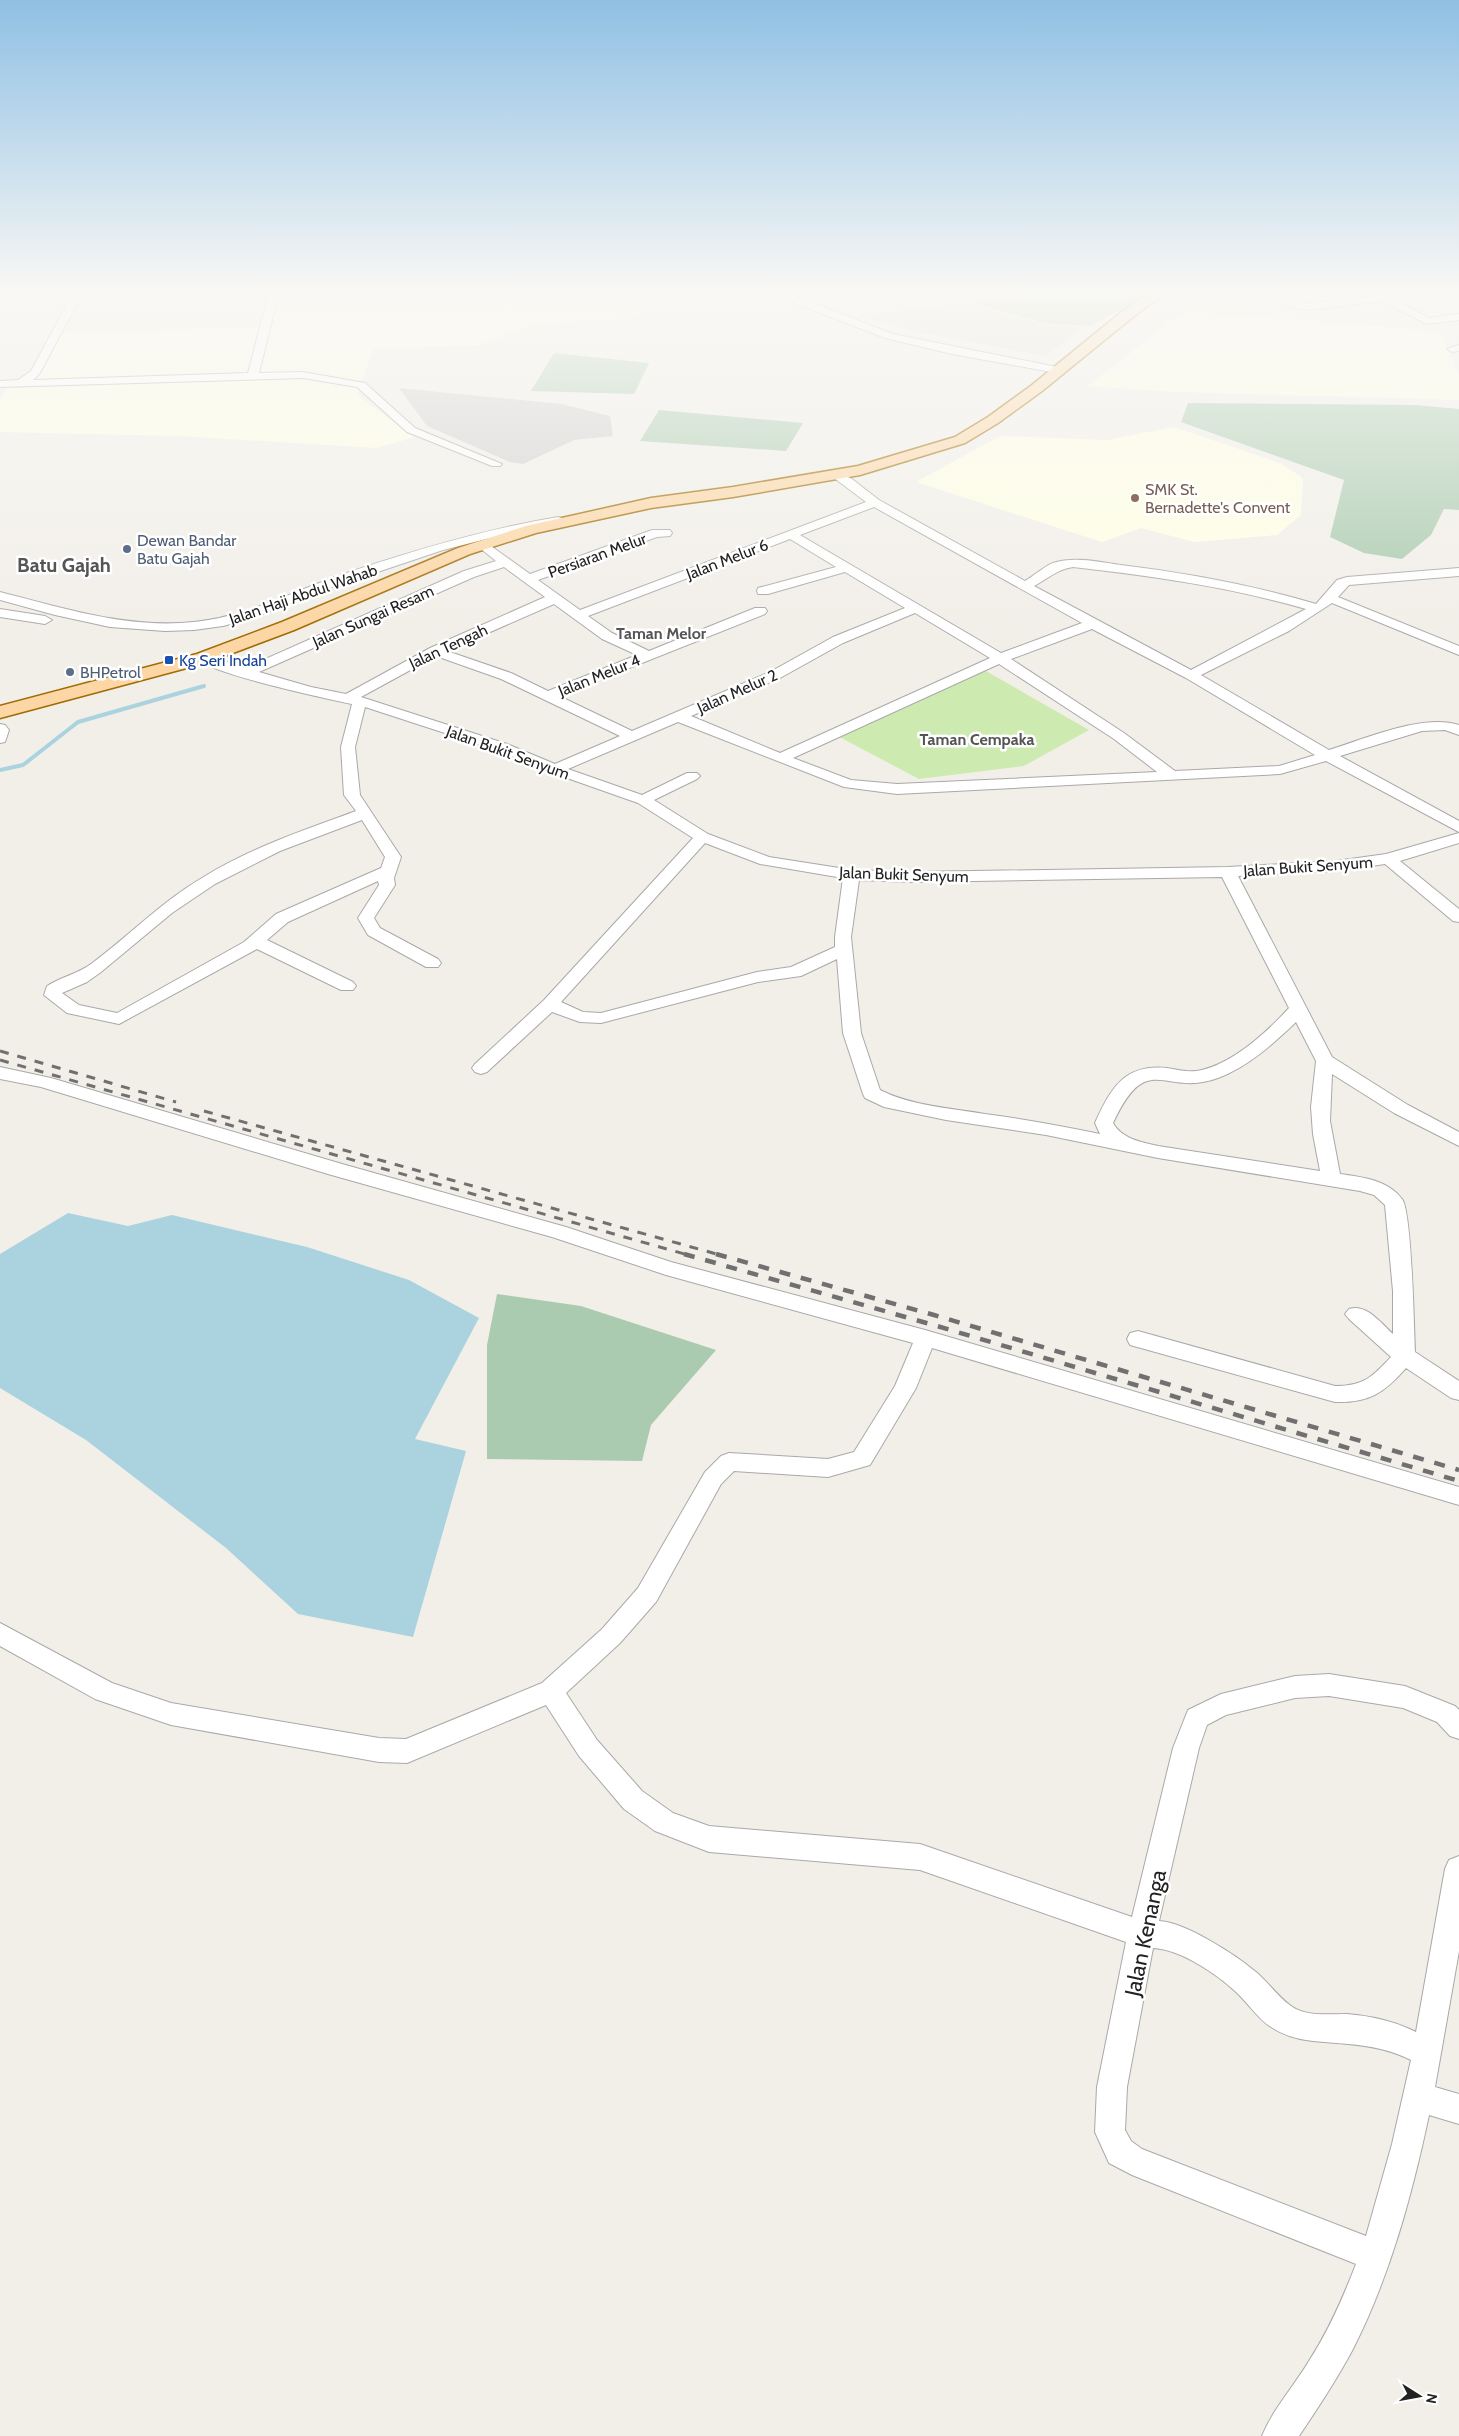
<svg xmlns="http://www.w3.org/2000/svg" width="1459" height="2436" font-family="Cabin,sans-serif">
	<rect width="100%" height="100%" fill="#f2efe9"/>
	<path fill="#e0dfdf" d="M967,303L1041,324L1071,326L1080,330L1045,356L918,332L867,318L875,313Z"/>
	<g fill="#ffffe5">
		<path d="M449,292H637L641,318L536,323L479,345L373,349L357,395L414,437L377,448L177,436L0,432V400L6,388L34,387L60,333L258,327L266,297Z"/>
		<path d="M1184,311L1440,331L1459,375V400L1179,392L1088,386Z"/>
		<path d="M1174,427L1280,463L1303,478L1301,515L1277,535L1194,542L1141,528L1102,542L916,482L1000,436L1107,440Z"/>
	</g>
	<path fill="#d0d0d0" d="M399,388L562,404L610,416L613,436L574,440L523,464L510,462L427,426Z"/>
	<path fill="#cdebb0" d="M986,671L1089,730L1024,766L919,779L828,731Z"/>
	<path fill="#add19e" d="M1028,292H1153L1090,326L1043,323L970,302Z"/>
	<g fill="#aacbaf">
		<path d="M554,353L649,363L634,394L531,391Z"/>
		<path d="M1188,403L1415,405L1459,409V510L1444,509L1431,535L1402,559L1364,553L1330,537L1344,480L1181,422Z"/>
		<path d="M659,410L803,423L786,451L640,441Z"/>
		<path d="M497,1294L581,1306L716,1350L651,1425L642,1461L487,1459V1345Z"/>
	</g>
	<path fill="#aad3df" d="M68,1213L128,1226L172,1215L307,1247L409,1280L479,1318L415,1439L466,1451L413,1637L298,1614L226,1548L86,1440L0,1388V1254Z"/>
	<g fill="none" stroke-linecap="round" stroke-linejoin="round">
		<path stroke="#aad3df" stroke-width="4" d="M0,770L23,765L78,722L204,686"/>
		<g stroke="#a9a9a9" stroke-width="2">
			<g id="minor">
				<path d="M0,292H83L40,373L33,380L248,373L269,292H279L259,373L303,372L365,383L415,428L502,464L500,466H492L407,432L357,387L303,378L0,387V381L18,380L31,371L72,295L0,298Z"/>
				<path d="M766,292L790,294L893,334L1057,367L1062,370L1057,373L952,354L885,338Z"/>
				<path d="M1266,292C1281,292 1292,302 1307,304L1407,292H1439L1434,295L1394,300L1429,318L1459,314V320L1427,324L1382,301L1307,310L1286,306Z"/>
				<path d="M1459,345V351L1452,352L1447,349Z"/>
				<path d="M836,471L852,479L879,500L1025,581C1032,577 1048,564 1053,563C1075,556 1099,562 1121,565C1187,573 1252,585 1316,604L1337,580L1347,577L1459,568V576L1349,585L1338,597L1459,646V655L1332,603L1289,631L1201,675L1329,750C1364,739 1424,713 1459,725V735L1445,730L1422,731L1340,756L1459,821V832L1326,761L1280,774L897,794L844,787L678,722L568,769L642,795L687,773H697L700,776L697,779L654,800L708,834L769,857L852,870L914,872L1228,867L1336,861L1386,854L1459,833V843L1400,861L1459,909V922L1453,921L1385,864L1336,871L1238,876L1332,1057L1408,1105L1459,1132V1146L1394,1113L1332,1074L1330,1121L1340,1174C1362,1177 1388,1180 1402,1199C1412,1211 1414,1330 1415,1352L1459,1381V1400L1451,1398L1406,1368C1384,1393 1369,1403 1335,1402L1130,1345L1127,1339L1130,1333L1138,1331L1335,1386C1364,1386 1372,1377 1391,1357L1349,1319L1345,1314L1349,1309C1366,1303 1381,1323 1393,1334V1291L1385,1205L1374,1195L1360,1191L1158,1158L1046,1135L946,1120L884,1107L865,1098L863,1094L843,1033L837,959L801,976L758,982L601,1023L580,1022L552,1012L487,1072L481,1074L475,1072L472,1068L475,1064L544,1000L693,838L638,803L550,772L497,750L365,707L355,747L360,795L401,857L394,878L395,885L374,918L380,928L438,959L441,963L438,967H426L368,935L358,918L379,885L378,881L288,922L267,940L353,982L356,986L353,990H341L257,949L119,1024L67,1013L44,995L47,986C61,977 77,974 91,964C129,936 161,902 202,878C250,848 304,830 356,811L344,795L341,747L352,704C328,699 207,673 196,658L198,655H208L245,668L464,571L496,561L481,549L483,546H491L530,574L652,530H670L672,533L670,536L657,537L538,580L580,610L866,502L830,475L832,473ZM874,507L1082,623L1001,653L800,535ZM790,539L836,567L758,588L757,591L758,594H768L845,572L905,608L833,637L770,672L632,731L559,696L765,614L767,611L765,608H755L649,651L612,633L588,616ZM504,567L545,597L430,648L346,694L311,687L259,672L474,577ZM1073,567C1152,576 1230,587 1306,609L1191,670L1034,586C1049,578 1056,570 1073,567ZM554,604L602,639L637,655L548,691L511,673L447,651ZM915,613L990,658L780,753L691,716L780,678L843,643ZM1092,629L1186,678L1315,755L1279,766L1175,771L1124,733L1011,659ZM436,656L501,679L620,736L555,764L507,744L361,697ZM999,664L1114,739L1157,772L897,784L851,780L793,758ZM362,820L385,857L381,868L276,914L244,942L117,1013L79,1005L62,993L87,982L101,972L172,913L215,884L280,851ZM705,843L760,864L843,878L835,937V947L791,967L757,972L601,1013L583,1012L561,1002ZM1222,877L1289,1008C1267,1032 1234,1062 1202,1070C1190,1073 1179,1070 1167,1068C1124,1064 1111,1088 1095,1123L1100,1134C1062,1126 1024,1119 985,1114C950,1108 912,1106 880,1090L861,1033L851,937L859,880L914,882ZM1296,1022L1316,1061L1311,1107L1313,1134L1320,1171L1158,1146C1141,1142 1122,1139 1113,1123C1148,1048 1163,1098 1218,1078C1248,1067 1274,1043 1296,1022Z"/>
				<path d="M558,517L562,518L564,521L562,524L498,536L443,550L327,589L253,618L223,626L194,630L165,631L110,627L55,615L0,600V592C64,608 127,629 194,622C244,617 288,594 335,577C408,552 481,530 558,517Z"/>
				<path d="M0,609L45,616L52,620L45,624L0,617Z"/>
				<path d="M0,724L5,725L9,730L5,742L0,743Z"/>
				<path d="M0,1067L51,1078L342,1164L566,1227L671,1262L925,1330L1459,1487V1505L932,1348L916,1388L870,1465L828,1477L734,1471L721,1484L656,1602L620,1643L566,1693L597,1740L642,1791L673,1813L709,1826L920,1844L1132,1917L1173,1748L1188,1710L1221,1694L1295,1676L1329,1674L1405,1686L1455,1706L1459,1710V1739L1450,1736L1437,1722L1403,1708L1329,1696L1295,1698L1226,1715L1207,1725L1199,1748L1159,1921C1185,1922 1236,1955 1256,1972C1268,1982 1278,1997 1291,2006C1306,2017 1329,2014 1347,2014C1371,2016 1394,2021 1416,2032L1445,1869L1449,1860L1459,1856V1951L1435,2087L1459,2094V2124L1429,2115C1412,2195 1390,2276 1353,2349C1337,2379 1318,2408 1299,2436H1262C1273,2409 1294,2386 1309,2361C1329,2330 1343,2298 1356,2264L1132,2175L1109,2163L1095,2132L1097,2087L1126,1942L920,1870L709,1852L655,1831L624,1809L579,1756L546,1705L407,1763L379,1762L171,1725L95,1699L0,1646V1623L112,1683L171,1703L379,1738L406,1739L542,1683L602,1629L638,1588L705,1472L721,1456L729,1453L828,1459L854,1452L895,1386L913,1343L666,1275L552,1237L328,1174L41,1087L0,1079ZM1153,1948C1180,1949 1217,1974 1236,1992C1248,2003 1258,2019 1271,2027C1295,2043 1321,2041 1348,2044C1371,2046 1391,2050 1411,2060L1392,2144L1366,2236L1142,2149L1131,2141L1125,2130L1127,2087Z"/>
			</g>
		</g>
		<g stroke="#a06b00" stroke-width="3">
			<path id="major" d="M1152,292H1167L1134,316L1042,391L998,423L965,443L860,475L733,497L651,508L536,533L470,554L294,630L209,662L0,718V706L197,654L282,622L458,548L526,526L651,498L733,487L858,466L955,437L988,417L1032,385L1124,310Z"/>
		</g>
		<use href="#minor" fill="#fff" fill-rule="evenodd"/>
		<use href="#major" fill="#fcd6a4" fill-rule="evenodd"/>
		<g stroke="#707070" stroke-width="3" stroke-dasharray="9 9" stroke-linecap="butt">
			<path d="M0,1051L176,1102"/>
			<path d="M0,1060L688,1255"/>
			<path d="M204,1111L720,1255"/>
		</g>
		<g stroke="#707070" stroke-width="4.5" stroke-dasharray="11 11" stroke-linecap="butt">
			<path d="M684,1254L937,1326L1459,1481"/>
			<path d="M716,1254L934,1315L1459,1470"/>
		</g>
	</g>
	<linearGradient id="sky" x2="0" y2="1"><stop stop-color="#8fc0e4"/><stop offset="0.46" stop-color="#f9f8f5"/><stop offset="1" stop-color="#f9f8f5" stop-opacity="0"/></linearGradient>
	<rect width="1459" height="633" fill="url(#sky)"/>
	<circle fill="#8d6e63" stroke="#fff" stroke-width="2" cx="1135" cy="498" r="5"/>
	<g fill="#5c6f8a" stroke="#fff" stroke-width="2">
		<circle cx="127" cy="549" r="5"/>
		<circle cx="70" cy="672" r="5"/>
	</g>
	<rect fill="#1a4fb4" stroke="#fff" stroke-width="2" x="164" y="655" width="10" height="10" rx="2.5"/>
	<g text-anchor="middle" stroke-width="5" stroke-linejoin="round" paint-order="stroke">
		<g font-size="16" fill="#785e54" stroke="#fff" text-anchor="start">
			<text x="1145" y="495">SMK St.<tspan x="1145" dy="18">Bernadette's Convent</tspan></text>
		</g>
		<g font-size="16" fill="#4e5e75" stroke="#fff" text-anchor="start">
			<text x="137" y="546">Dewan Bandar<tspan x="137" dy="18">Batu Gajah</tspan></text>
			<text x="80" y="678">BHPetrol</text>
		</g>
		<g font-size="16" fill="#222" stroke="#fff">
			<text transform="translate(597 555) rotate(-20)" y="6">Persiaran Melur</text>
			<text transform="translate(727 559) rotate(-21)" y="6">Jalan Melur 6</text>
			<text transform="translate(303 594) rotate(-19)" y="6">Jalan Haji Abdul Wahab</text>
			<text transform="translate(373 616) rotate(-24)" y="6">Jalan Sungai Resam</text>
			<text transform="translate(448 646) rotate(-25)" y="6">Jalan Tengah</text>
			<text transform="translate(599 675) rotate(-22)" y="6">Jalan Melur 4</text>
			<text transform="translate(737 691) rotate(-24)" y="6">Jalan Melur 2</text>
			<text transform="translate(508 752) rotate(20)" y="6">Jalan Bukit Senyum</text>
			<text transform="translate(1308 866) rotate(-4)" y="6">Jalan Bukit Senyum</text>
			<text transform="translate(904 874) rotate(2)" y="6">Jalan Bukit Senyum</text>
		</g>
		<g font-size="16" font-weight="bold" fill="#555" stroke="#fff">
			<text x="661" y="639">Taman Melor</text>
			<text x="977" y="745">Taman Cempaka</text>
		</g>
		<g font-size="16" fill="#164399" stroke="#fff" text-anchor="start">
			<text x="179" y="666">Kg Seri Indah</text>
		</g>
		<g font-size="20" font-weight="bold" fill="#555" stroke="#fff">
			<text x="64" y="572">Batu Gajah</text>
		</g>
		<g font-size="22" fill="#222" stroke="#fff">
			<text transform="translate(1145 1933) rotate(-78)" y="8">Jalan Kenanga</text>
		</g>
	</g>
	<g transform="translate(1419 2396) rotate(101)" stroke="#ffffff" stroke-width="4" paint-order="stroke">
	<path d="M0-4L9 19L0 12L-9 19Z" fill="#222222"/>
	<text y="-8" font-size="14" font-weight="bold" text-anchor="middle" fill="#222222">N</text>
	</g>
</svg>
